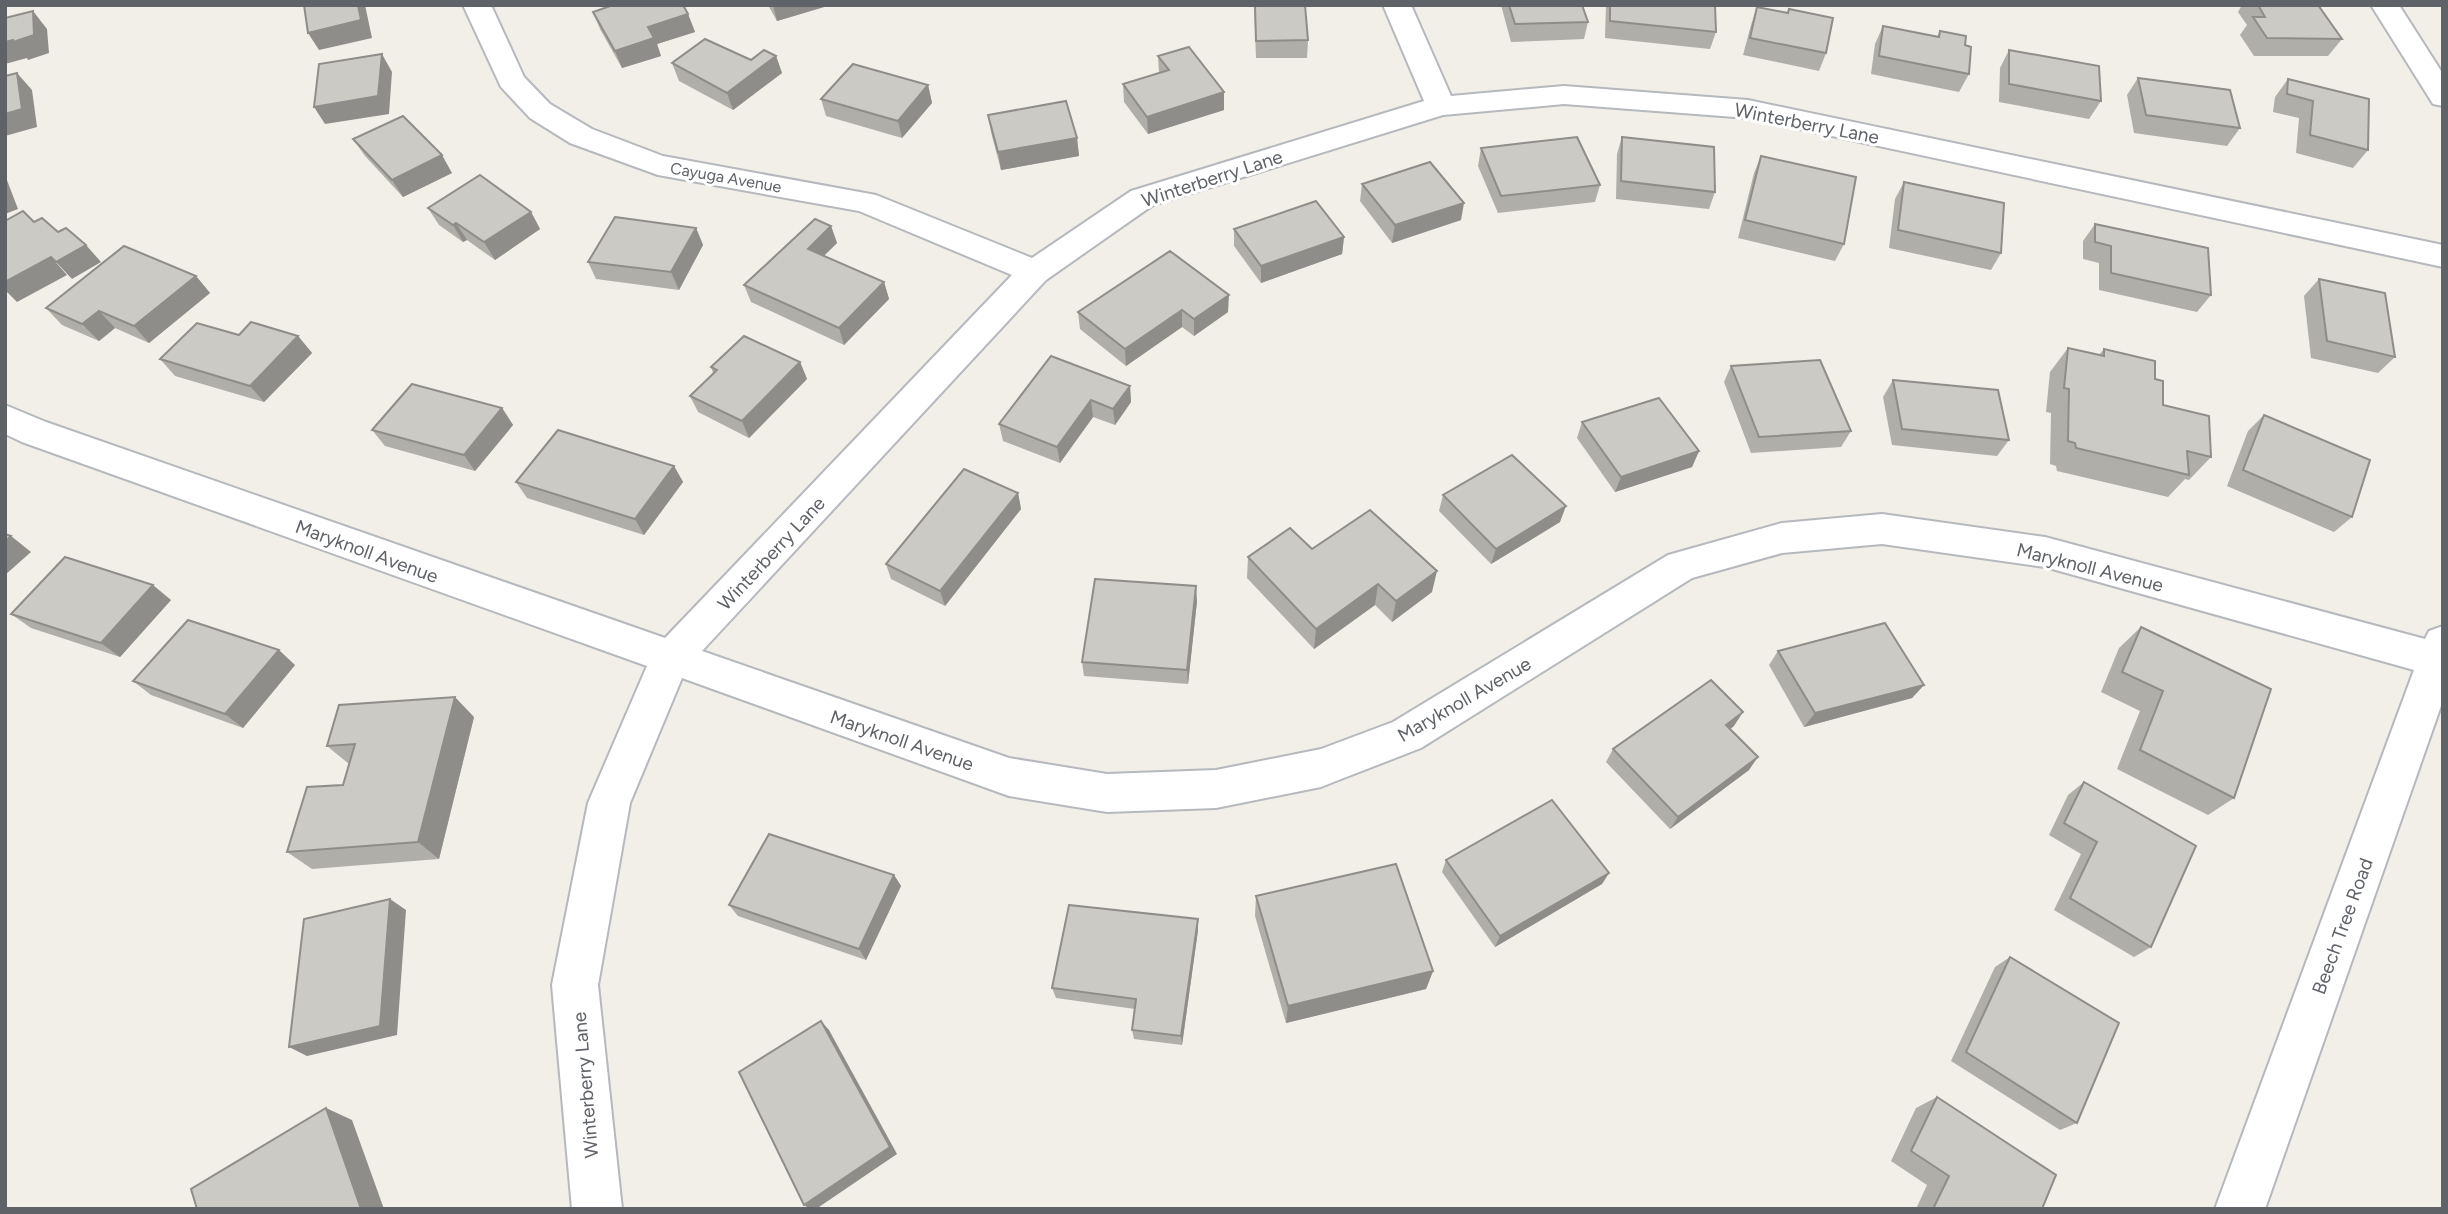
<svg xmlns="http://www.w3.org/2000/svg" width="2448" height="1214" font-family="Figtree,sans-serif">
	<rect width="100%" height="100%" fill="#f1efe8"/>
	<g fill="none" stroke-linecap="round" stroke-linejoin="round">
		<g stroke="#b5b8bc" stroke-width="4">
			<g id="minor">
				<path d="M463,5H491L524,77L550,104L592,129L663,156L876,195L1032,258L1131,191L1424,101L1383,5H1411L1451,96L1564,86L1748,100L2443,245V267L1748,118L1564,104L1443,115L1153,205L1046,280L702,651L1009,758L1107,774L1216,770L1321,749L1393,722L1668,555L1782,523L1882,514L2045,537L2425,639L2429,631L2443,626V700L2265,1209H2215L2414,670L2045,567L1882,544L1782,553L1692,578L1421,748L1336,781L1321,787L1216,808L1107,812L1009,796L682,678L630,803L598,985L622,1209H572L552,985L588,803L647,666L22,442L5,434V405L46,422L665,638L1012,275L859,211L658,175L570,143L530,118L501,87Z"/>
				<path d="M2371,5H2399L2443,74V106L2433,104Z"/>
			</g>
		</g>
		<use href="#minor" fill="#fff" fill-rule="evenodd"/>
	</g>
	<g fill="#afaea9">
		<path d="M768,5H824V7L777,21Z"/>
		<path d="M1254,5H1305L1308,40L1307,58H1256Z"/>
		<path d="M1501,5H1582L1588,22L1584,39L1511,42Z"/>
		<path d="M1606,5H1715L1716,32L1710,49L1605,38Z"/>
		<path d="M2242,5H2318L2342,39L2328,56H2254L2240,35L2247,25L2238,12Z"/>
		<path d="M1757,7L1826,53L1819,71L1743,55L1751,25Z"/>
		<path d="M593,12L688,14L695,32L657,44L661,56L622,68L600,29Z"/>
		<path d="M1883,26L1937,37L1940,31L1965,45L1969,74L1959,92L1871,74L1875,44Z"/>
		<path d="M2009,50L2101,101L2089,119L1999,102L2000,68Z"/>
		<path d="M776,56L782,73L733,110L679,81L672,63L751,60Z"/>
		<path d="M1158,56L1224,110L1148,134L1124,102L1123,84L1159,73Z"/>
		<path d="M2138,78L2240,128L2227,146L2134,133L2127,95Z"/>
		<path d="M2288,79L2368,150L2353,168L2296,153L2299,118L2273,112L2275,97Z"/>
		<path d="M928,85L932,103L902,138L826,116L821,99Z"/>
		<path d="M988,115L1077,138L1079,156L1001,170L991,132Z"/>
		<path d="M1622,137L1715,192L1709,209L1616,199L1617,154Z"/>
		<path d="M353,139L452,173L403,197L365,156Z"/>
		<path d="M1481,148L1600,185L1595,202L1498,213L1478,166Z"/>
		<path d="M1761,156L1844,244L1835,261L1738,238L1754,173Z"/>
		<path d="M1904,182L2001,253L1991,270L1889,248L1895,199Z"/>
		<path d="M1362,184L1461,220L1392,243L1360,201Z"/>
		<path d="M428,208L531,212L540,229L495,260L467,240L463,242L439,225Z"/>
		<path d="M2095,224L2211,295L2197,312L2099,290V263L2083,259V241Z"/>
		<path d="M831,226L837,243L824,256L884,282L889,299L844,345L751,302L744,285Z"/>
		<path d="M696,228L703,245L679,290L596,279L588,262Z"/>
		<path d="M1234,229L1344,237L1342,254L1261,283L1234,246Z"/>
		<path d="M1170,251L1228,312L1194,336L1182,327L1126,366L1080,329L1078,312Z"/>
		<path d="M196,276L210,293L149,343L115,328L99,341L62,325L46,308Z"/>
		<path d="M2319,279L2395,357L2378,373L2311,358L2304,296Z"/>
		<path d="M239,335L298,336L312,353L264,402L175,376L160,359Z"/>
		<path d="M2068,348L2099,355L2104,349L2155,379L2163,405L2211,457L2189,480L2185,479L2168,497L2057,471L2056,466L2050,464L2051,413L2046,412L2050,372Z"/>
		<path d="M800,362L807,379L749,438L698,412L690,396L713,373L711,367Z"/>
		<path d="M1731,366L1851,431L1841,447L1751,453L1724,382Z"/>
		<path d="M1893,380L2009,440L1997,456L1892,445L1883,397Z"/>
		<path d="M1130,386L1131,402L1115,425L1093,417L1060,463L1003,441L999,424Z"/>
		<path d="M502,408L513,425L475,471L385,446L372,430Z"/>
		<path d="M2264,415L2352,517L2334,532L2227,486L2248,431Z"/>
		<path d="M1582,422L1699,451L1692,467L1615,492L1577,438Z"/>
		<path d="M674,466L683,482L644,535L527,498L516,482Z"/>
		<path d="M1018,493L1021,509L945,606L891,579L886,564Z"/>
		<path d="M1443,495L1560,522L1491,564L1439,511Z"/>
		<path d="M1312,549L1432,592L1392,622L1375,605L1314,649L1247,578L1248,557Z"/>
		<path d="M171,600L120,657L31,628L11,614Z"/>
		<path d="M1197,601L1188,684L1084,676L1082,662Z"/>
		<path d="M2141,627L2234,798L2208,815L2117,769L2140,711L2101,692L2119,648Z"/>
		<path d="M1778,651L1924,685L1912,698L1804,727L1769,665Z"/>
		<path d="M295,665L243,728L151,695L133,681Z"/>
		<path d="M474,717L439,859L312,869L287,852L343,785L349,764L327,746Z"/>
		<path d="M1734,726L1730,729L1749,770L1670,829L1606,762L1613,749Z"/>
		<path d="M2084,782L2151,947L2134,957L2054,910L2081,854L2049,835L2068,795Z"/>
		<path d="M1446,860L1609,873L1602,884L1495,947L1442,872Z"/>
		<path d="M894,875L901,886L866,960L738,916L729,905Z"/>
		<path d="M1256,896L1433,971L1426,989L1286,1023L1255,916Z"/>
		<path d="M1198,919V930L1182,1045L1134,1039L1132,1030L1135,1009L1056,998L1052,988Z"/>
		<path d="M2010,957L2077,1123L2060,1130L1951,1061L1995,967Z"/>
		<path d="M1937,1097L2042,1209H1916L1927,1185L1891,1161L1916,1108Z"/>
	</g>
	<g fill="#8f8d8a">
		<path d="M358,5H365L372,38L319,50L308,33Z"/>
		<path d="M773,5H824V7L777,21Z"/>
		<path d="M33,11L47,29L49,53L28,60L27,58L5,64V42Z"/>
		<path d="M688,14L695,32L657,44L661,56L622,68L615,51L648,27Z"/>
		<path d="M382,54L392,72L389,114L325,124L314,107Z"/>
		<path d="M776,56L782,73L733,110L727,93Z"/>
		<path d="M17,73L32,90L37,127L5,136V114Z"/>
		<path d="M928,85L932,103L902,138L898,121Z"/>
		<path d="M1224,92V110L1148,134L1147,117Z"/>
		<path d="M1077,138L1079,156L1001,170L998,152Z"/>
		<path d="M442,155L452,173L403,197L392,180Z"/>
		<path d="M5,175L18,209L5,214Z"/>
		<path d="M1464,203L1461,220L1392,243L1395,225Z"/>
		<path d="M531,212L540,229L495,260L484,242Z"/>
		<path d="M456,223L467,240L463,242L453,225Z"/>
		<path d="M831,226L837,243L813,266L808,249Z"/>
		<path d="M696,228L703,245L679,290L671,272Z"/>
		<path d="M1344,237L1342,254L1261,283V266Z"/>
		<path d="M86,245L101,262L72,279L56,262Z"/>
		<path d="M51,257L67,275L17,302L5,290V282Z"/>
		<path d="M196,276L210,293L149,343L134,326Z"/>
		<path d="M884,282L889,299L844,345L839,328Z"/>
		<path d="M1229,295L1228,312L1194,336V319Z"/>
		<path d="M1182,310V327L1126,366L1125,349Z"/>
		<path d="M99,311L115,328L99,341L82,324Z"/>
		<path d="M298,336L312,353L264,402L250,386Z"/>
		<path d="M800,362L807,379L749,438L742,421Z"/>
		<path d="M1130,386L1131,402L1115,425L1113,409Z"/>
		<path d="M1091,400L1093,417L1060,463L1057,447Z"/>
		<path d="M502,408L513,425L475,471L464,455Z"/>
		<path d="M1699,451L1692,467L1615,492L1621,477Z"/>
		<path d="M674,466L683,482L644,535L635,519Z"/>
		<path d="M1018,493L1021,509L945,606L940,591Z"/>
		<path d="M1566,506L1560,522L1491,564L1496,549Z"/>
		<path d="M11,536L31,552L5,575V542Z"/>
		<path d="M1437,571L1432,592L1392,622L1396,601Z"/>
		<path d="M1378,584L1375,605L1314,649L1316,629Z"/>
		<path d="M153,585L171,600L120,657L101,643Z"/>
		<path d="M1196,586L1197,601L1188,684L1187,670Z"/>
		<path d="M279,650L295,665L243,728L225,714Z"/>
		<path d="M1924,685L1912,698L1804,727L1815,713Z"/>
		<path d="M455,697L474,717L439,859L418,842Z"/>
		<path d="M1743,712L1734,726L1717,739L1726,725Z"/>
		<path d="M1758,757L1749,770L1670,829L1678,817Z"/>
		<path d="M1609,873L1602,884L1495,947L1500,936Z"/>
		<path d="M894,875L901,886L866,960L859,949Z"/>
		<path d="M390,899L406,910L397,1035L307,1056L289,1047Z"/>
		<path d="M1198,919V930L1182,1045L1181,1036Z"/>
		<path d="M1433,971L1426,989L1286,1023L1288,1006Z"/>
		<path d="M821,1021L829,1030L897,1154L816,1209H810L804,1205Z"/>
		<path d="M326,1108L352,1120L384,1209H361Z"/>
	</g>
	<g fill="#cccac5" stroke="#8f8d8a" stroke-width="2">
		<path d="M304,5H358L361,20L308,33Z"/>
		<path d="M613,5H683L688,14L648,27L654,38L615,51L593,12Z"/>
		<path d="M1255,5H1305L1308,40L1256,41Z"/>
		<path d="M1509,5H1582L1588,22L1515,24Z"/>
		<path d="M1610,5H1715L1716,32L1610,21Z"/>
		<path d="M2258,5H2318L2342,39L2267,38L2253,17H2265Z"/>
		<path d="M1757,7L1788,13L1789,9L1833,18L1826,53L1750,38Z"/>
		<path d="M33,11L34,35L13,42V40L5,42V18Z"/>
		<path d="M1883,26L1939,37L1940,31L1966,36L1965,45L1971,47L1969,74L1879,56Z"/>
		<path d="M705,39L751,60L764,50L776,56L727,93L672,63Z"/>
		<path d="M1189,47L1224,92L1147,117L1123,84L1169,70L1158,56Z"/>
		<path d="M2009,50L2099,66L2101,101L2009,84Z"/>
		<path d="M382,54L378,96L314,107L319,64Z"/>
		<path d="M853,64L928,85L898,121L821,99Z"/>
		<path d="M17,73L22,109L5,114V76Z"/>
		<path d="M2138,78L2230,90L2240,128L2146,115Z"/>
		<path d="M2288,79L2369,99L2368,150L2310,135L2313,101L2287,94Z"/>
		<path d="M1066,101L1077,138L998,152L988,115Z"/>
		<path d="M403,116L442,155L392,180L353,139Z"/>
		<path d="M1577,137L1600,185L1501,196L1481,148Z"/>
		<path d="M1622,137L1714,147L1715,192L1621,181Z"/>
		<path d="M1761,156L1856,177L1844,244L1745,220Z"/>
		<path d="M1430,162L1464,203L1395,225L1362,184Z"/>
		<path d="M480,175L531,212L484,242L456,223L453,225L428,208Z"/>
		<path d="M1904,182L2004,203L2001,253L1898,230Z"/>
		<path d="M1316,201L1344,237L1261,266L1234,229Z"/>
		<path d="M23,211L34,222L42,218L58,232L66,228L86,245L56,262L51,257L5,282V221Z"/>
		<path d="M615,217L696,228L671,272L588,262Z"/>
		<path d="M815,219L831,226L808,249L884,282L839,328L744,285Z"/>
		<path d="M2095,224L2208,248L2211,295L2111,273V246L2095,242Z"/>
		<path d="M124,246L196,276L134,326L99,311L82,324L46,308Z"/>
		<path d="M1170,251L1229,295L1194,319L1182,310L1125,349L1078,312Z"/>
		<path d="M2319,279L2385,293L2395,357L2327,341Z"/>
		<path d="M251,322L298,336L250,386L160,359L197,323L239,335Z"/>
		<path d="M744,336L800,362L742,421L690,396L717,370L711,367Z"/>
		<path d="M2068,348L2104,356V349L2155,361V379L2163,381V405L2209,416L2211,457L2187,451L2189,475L2076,448L2075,443L2068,441L2069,389L2064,388Z"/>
		<path d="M1051,356L1130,386L1113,409L1091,400L1057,447L999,424Z"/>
		<path d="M1820,360L1851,431L1759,437L1731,366Z"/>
		<path d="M1893,380L1998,390L2009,440L1902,429Z"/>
		<path d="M412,384L502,408L464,455L372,430Z"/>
		<path d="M1659,398L1699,451L1621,477L1582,422Z"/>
		<path d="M2264,415L2370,460L2352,517L2243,470Z"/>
		<path d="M558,430L674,466L635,519L516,482Z"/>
		<path d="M1512,455L1566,506L1496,549L1443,495Z"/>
		<path d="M964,469L1018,493L940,591L886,564Z"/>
		<path d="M1370,510L1437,571L1396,601L1378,584L1316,629L1248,557L1290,528L1312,549Z"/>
		<path d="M5,534L11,536L5,542Z"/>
		<path d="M65,557L153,585L101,643L11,614Z"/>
		<path d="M1095,579L1196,586L1187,670L1082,662Z"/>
		<path d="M188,620L279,650L225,714L133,681Z"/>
		<path d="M1885,623L1924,685L1815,713L1778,651Z"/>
		<path d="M2141,627L2271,689L2234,798L2140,750L2163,691L2122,672Z"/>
		<path d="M1711,680L1743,712L1726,725L1758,757L1678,817L1613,749Z"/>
		<path d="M455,697L418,842L287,852L307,787L343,785L355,744L327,746L339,705Z"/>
		<path d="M2084,782L2196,846L2151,947L2070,898L2097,842L2064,823Z"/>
		<path d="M1552,800L1609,873L1500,936L1446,860Z"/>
		<path d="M769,834L894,875L859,949L729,905Z"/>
		<path d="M1396,864L1433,971L1288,1006L1256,896Z"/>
		<path d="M390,899L380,1026L289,1047L304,919Z"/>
		<path d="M1069,905L1198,919L1181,1036L1132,1030L1136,999L1052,988Z"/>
		<path d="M2010,957L2119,1023L2077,1123L1966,1052Z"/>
		<path d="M821,1021L890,1147L804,1205L739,1072Z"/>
		<path d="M1937,1097L2056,1175L2042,1209H1933L1949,1176L1911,1151Z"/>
		<path d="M326,1108L361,1209H197L191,1189Z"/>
	</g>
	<g text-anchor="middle" stroke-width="6" stroke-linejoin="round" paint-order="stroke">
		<g font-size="16" fill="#5f6368" stroke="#fff">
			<text transform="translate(726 177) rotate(10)" y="6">Cayuga Avenue</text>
		</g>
		<g font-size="19" fill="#5f6368" stroke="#fff">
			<text transform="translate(1807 123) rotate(11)" y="7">Winterberry Lane</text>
			<text transform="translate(1212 178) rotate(-18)" y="7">Winterberry Lane</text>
			<text transform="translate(367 551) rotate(20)" y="7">Maryknoll Avenue</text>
			<text transform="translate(771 553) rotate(-47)" y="7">Winterberry Lane</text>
			<text transform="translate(2090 567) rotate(14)" y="7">Maryknoll Avenue</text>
			<text transform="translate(1464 699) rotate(-30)" y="7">Maryknoll Avenue</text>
			<text transform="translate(902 740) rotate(19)" y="7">Maryknoll Avenue</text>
			<text transform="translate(2342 926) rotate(-70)" y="7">Beech Tree Road</text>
			<text transform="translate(585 1085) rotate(-95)" y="7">Winterberry Lane</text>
		</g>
	</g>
	<rect width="2448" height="1214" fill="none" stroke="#5f6368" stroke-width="14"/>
</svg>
